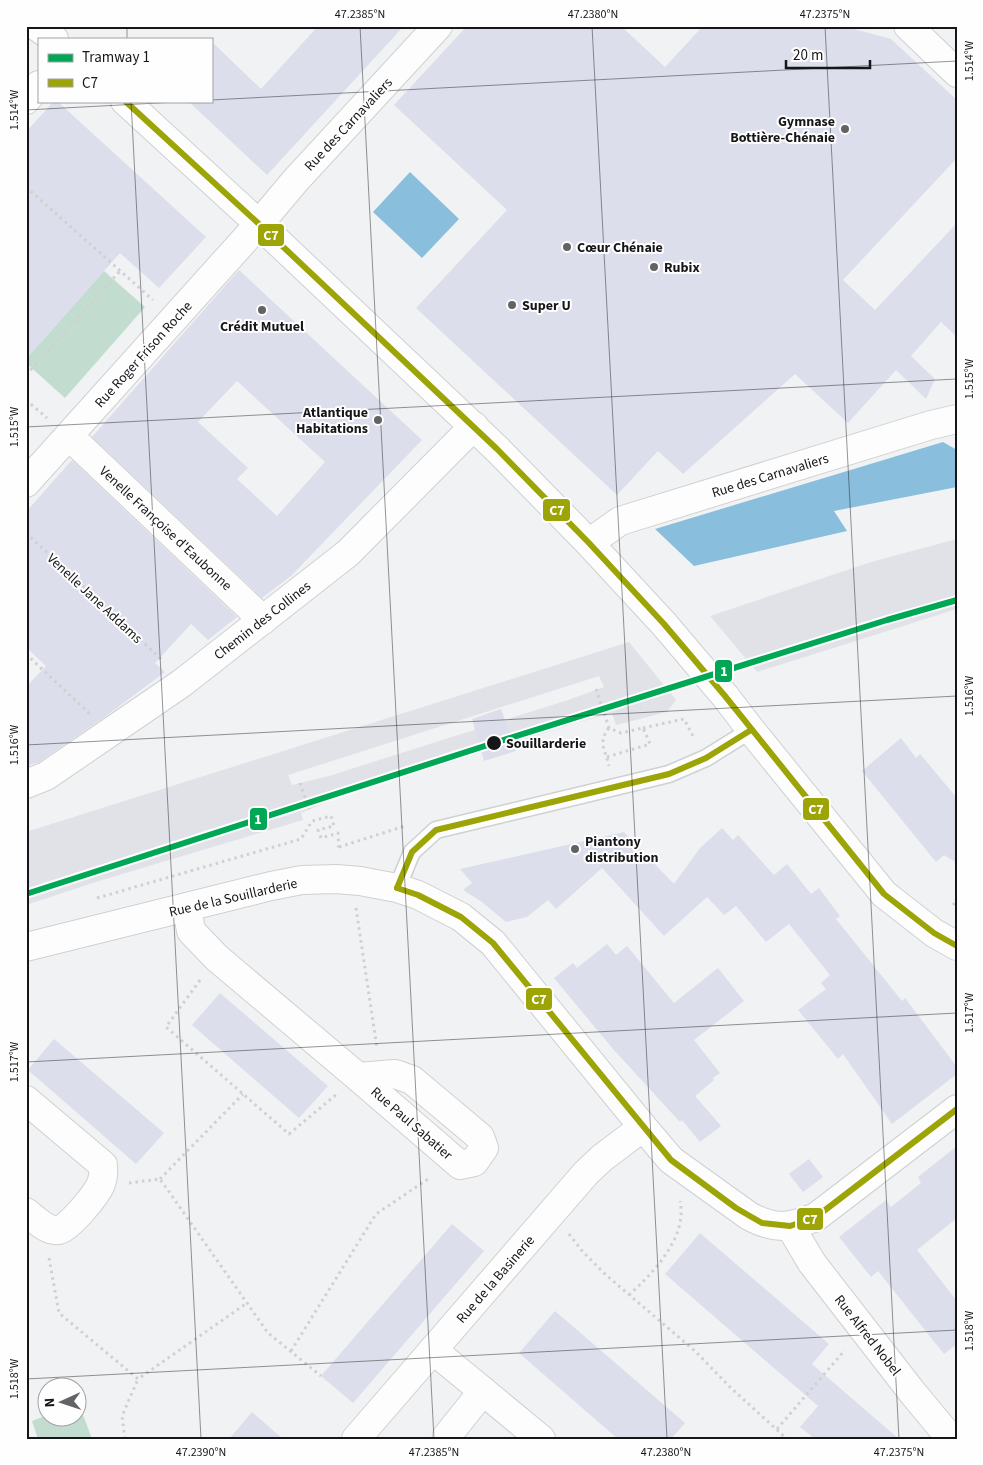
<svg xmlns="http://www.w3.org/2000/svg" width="983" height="1465" font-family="'Source Sans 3',sans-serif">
	<rect width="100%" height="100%" fill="#f1f2f4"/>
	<g fill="#e0e2e8" fill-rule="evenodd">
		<path d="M957,539V609L757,672L710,616L871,562Z"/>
		<path d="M629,642L676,700L667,712L616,725L612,713L576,723L335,799L301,813L303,820L99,881L26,905V832ZM599,676L604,687L568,700L329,776L292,785L288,775Z"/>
	</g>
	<g fill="#c3dcd0">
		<path d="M104,271L145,307L65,398L26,363V359Z"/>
		<path d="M78,1404H79L92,1439H38L32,1421L47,1415L48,1418H78Z"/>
	</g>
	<g fill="#89bfdc">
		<path d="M410,172L459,219L422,258L373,212Z"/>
		<path d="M943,442L957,450V487L834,511L847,531L694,566L655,529Z"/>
	</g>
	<g fill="#dcdfeb" fill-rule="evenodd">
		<path d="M318,26H404L267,175L188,101H211V41L261,89Z"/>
		<path d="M467,26H621L665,67L703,26H843L891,39L957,100V158L843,280L875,310L957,223V337L941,322L911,356L935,379L926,399L896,370L848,423L795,374L683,474L658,451L617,495L416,308L507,210L394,105Z"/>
		<path d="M54,101H57L206,237L159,288L120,253L26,359V132Z"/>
		<path d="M239,270L422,440L291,576L262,598L92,437ZM237,381L325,462L277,516L237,479L248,468L198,422Z"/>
		<path d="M72,460L237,617L208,640L191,624L155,663L165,672L106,716L39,762L26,766V687L46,666L26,647V512Z"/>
		<path d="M501,709L516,751L484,761L472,719Z"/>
		<path d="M901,738L916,758L920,754L957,798V863L944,855L936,862L862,771Z"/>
		<path d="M722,828L733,840L738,835L774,875L787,864L811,894L819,888L840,916L836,919L902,1001L905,998L957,1067V1074L892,1124L843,1054L838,1059L798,1010L826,989L821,983L830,975L789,924L766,942L736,906L724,915L707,897L664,936L602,868L556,909L548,900L527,917L506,922L482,902L463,890L472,883L460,869L624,832L674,884L700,848Z"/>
		<path d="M607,944L616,955L627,946L674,1003L718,968L744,1001L694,1040L720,1073L713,1078L714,1080L695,1096L721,1126L700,1142L682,1120L680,1122L613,1049L554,978L573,963L577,968Z"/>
		<path d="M220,993L328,1086L299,1118L192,1025Z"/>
		<path d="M54,1039L164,1133L136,1164L28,1070Z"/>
		<path d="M957,1146V1218L917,1250L957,1301V1344L944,1354L878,1271L871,1277L839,1237L886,1200L891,1207L921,1183L918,1177Z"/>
		<path d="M809,1159L823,1177L803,1192L789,1174Z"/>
		<path d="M452,1224L484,1251L353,1403L321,1376Z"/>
		<path d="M700,1233L829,1344L812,1364L899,1439H815L800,1427L818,1406L665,1274Z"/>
		<path d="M555,1311L685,1423L671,1439H618L519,1353Z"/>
		<path d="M252,1412L283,1439H229Z"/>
	</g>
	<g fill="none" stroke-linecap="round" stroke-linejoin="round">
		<g stroke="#cfd0d1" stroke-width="19">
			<path id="lane" d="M397,888L412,852L436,830L669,774L706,758L751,730"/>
		</g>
		<g stroke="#cfd0d1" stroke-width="30">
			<g id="street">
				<path d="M908,26L957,73"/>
				<path d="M26,100L39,85"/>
				<path d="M69,436L263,620"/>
				<path d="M26,483L259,224L295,181L438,26"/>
				<path d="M589,543L620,521L931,425L957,419"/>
				<path d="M26,784L46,776L182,683L348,553L474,426"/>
				<path d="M187,907L191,931L217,958L358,1077L460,1165L474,1162L484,1148L480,1137L412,1080L395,1074L358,1077"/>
				<path d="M26,947L271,886L302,880L336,879L360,881L397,888L418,895L461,917L493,943L643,1127L671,1160L749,1216C775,1230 789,1228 816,1217L957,1109"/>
				<path d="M26,1100L103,1165C104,1174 103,1181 99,1188C93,1198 70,1227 59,1230C47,1232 35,1219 26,1212"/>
				<path d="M790,1226L812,1263L912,1392L951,1439"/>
				<path d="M433,1350L541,1439"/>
				<path d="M356,1439L586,1173L602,1158L643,1127"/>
				<path d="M448,1439L447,1436L483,1391"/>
			</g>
		</g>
		<g stroke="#cfd0d1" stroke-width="30">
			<g id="secondary">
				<path d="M36,26L54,39"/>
				<path d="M125,101L259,224L497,449L589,543L664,624L725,696L751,730L884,894L934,933L957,946"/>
			</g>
		</g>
		<g stroke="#d0d0d0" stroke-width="3" stroke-dasharray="2.5 4" stroke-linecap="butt">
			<path d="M26,187L153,300"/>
			<path d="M26,375L120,271"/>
			<path d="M26,400L47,418"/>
			<path d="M26,533L163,661"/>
			<path d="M26,654L90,714"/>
			<path d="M596,689L609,728"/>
			<path d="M609,728C597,742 606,751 609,766"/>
			<path d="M643,728L684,719L694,738"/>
			<path d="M607,757L650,744L643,728L621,733L609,728"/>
			<path d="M300,783L309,809"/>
			<path d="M339,847L405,826"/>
			<path d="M97,898L301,839L312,821L331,816L334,826L318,830L321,838L338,833L339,851"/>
			<path d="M953,905L957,901"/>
			<path d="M356,908L377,1048"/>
			<path d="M200,980L166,1027L289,1134L337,1094"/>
			<path d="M160,1179L243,1094"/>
			<path d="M129,1183L160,1179L268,1333L321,1376"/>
			<path d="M569,1234L583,1252L606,1275L695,1351L731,1388L787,1439"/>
			<path d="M49,1258L59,1313L138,1379L247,1303"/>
			<path d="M629,1295C653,1273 688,1237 680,1201"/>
			<path d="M291,1351L376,1214L431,1177"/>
			<path d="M777,1429L845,1350"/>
			<path d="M125,1439L122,1416L138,1379"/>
		</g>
		<use href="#lane" stroke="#fdfdfd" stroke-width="16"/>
		<use href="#street" stroke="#fdfdfd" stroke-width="28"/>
		<use href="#secondary" stroke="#fdfdfd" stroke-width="28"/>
		<g stroke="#fefeff" stroke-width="10">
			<g id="bus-1">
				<path d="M125,101L259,224L497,449L589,543L664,624L725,696L884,894L934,933L957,946"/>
				<path d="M397,888L418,895L461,917L493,943L671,1160L736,1208L762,1223L790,1226L816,1217L957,1109"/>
				<path d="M397,888L412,852L436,830L669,774L706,758L751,730"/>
			</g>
		</g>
		<use href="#bus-1" stroke="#9ca406" stroke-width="6"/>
		<g stroke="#fefeff" stroke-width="10">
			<path id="tram-1" d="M26,894L494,743L887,620L957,600"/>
		</g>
		<use href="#tram-1" stroke="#00a754" stroke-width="6"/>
	</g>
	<path fill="none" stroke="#161618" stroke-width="1" stroke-opacity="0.45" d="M127,26V39M360,26L434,1439M592,26L667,1439M825,26L899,1439M211,100L957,61M131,101L201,1439M26,110L195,101M26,427L957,379M26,745L957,696M26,1062L957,1013M26,1379L957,1330"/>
	<g fill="#636365" stroke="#fefeff" stroke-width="2">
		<circle cx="845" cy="129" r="5"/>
		<circle cx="567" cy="247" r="5"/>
		<circle cx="654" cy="267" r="5"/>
		<circle cx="512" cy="305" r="5"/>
		<circle cx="262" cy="310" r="5"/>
		<circle cx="378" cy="420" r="5"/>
		<circle cx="575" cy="849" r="5"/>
	</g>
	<circle fill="#161618" stroke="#fefeff" stroke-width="2" cx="494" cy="743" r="8"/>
	<g text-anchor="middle" stroke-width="4" stroke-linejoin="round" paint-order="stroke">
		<g font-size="14" font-weight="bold" fill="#161618" stroke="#fefeff" text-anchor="start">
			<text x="835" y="126" text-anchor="end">Gymnase<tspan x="835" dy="16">Bottière-Chénaie</tspan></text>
			<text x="577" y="252">Cœur Chénaie</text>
			<text x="664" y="272">Rubix</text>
			<text x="522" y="310">Super U</text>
			<text x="262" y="331" text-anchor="middle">Crédit Mutuel</text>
			<text x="368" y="417" text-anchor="end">Atlantique<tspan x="368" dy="16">Habitations</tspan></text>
			<text x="585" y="846">Piantony<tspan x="585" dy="16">distribution</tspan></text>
		</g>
		<g font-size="14" fill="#161618" stroke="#fefeff">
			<text transform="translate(348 124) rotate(-47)" y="5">Rue des Carnavaliers</text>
			<text transform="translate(143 354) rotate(-48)" y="5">Rue Roger Frison Roche</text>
			<text transform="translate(770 475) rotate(-17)" y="5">Rue des Carnavaliers</text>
			<text transform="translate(166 528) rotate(43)" y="5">Venelle Françoise d'Eaubonne</text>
			<text transform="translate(95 598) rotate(43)" y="5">Venelle Jane Addams</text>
			<text transform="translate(262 620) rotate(-38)" y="5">Chemin des Collines</text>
			<text transform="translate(233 897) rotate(-13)" y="5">Rue de la Souillarderie</text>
			<text transform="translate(412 1123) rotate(41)" y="5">Rue Paul Sabatier</text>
			<text transform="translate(495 1279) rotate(-49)" y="5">Rue de la Basinerie</text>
			<text transform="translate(868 1335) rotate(52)" y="5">Rue Alfred Nobel</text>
		</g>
		<g font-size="14" font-weight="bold" fill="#161618" stroke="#fefeff" text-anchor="start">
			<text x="506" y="748">Souillarderie</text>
		</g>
	</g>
	<g stroke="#fefeff" stroke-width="2">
		<rect x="257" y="223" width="28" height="24" rx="5" fill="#9ca406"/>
		<rect x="542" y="498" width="29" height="24" rx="5" fill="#9ca406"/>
		<rect x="714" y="659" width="19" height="24" rx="5" fill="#00a754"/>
		<rect x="802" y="797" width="28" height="24" rx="5" fill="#9ca406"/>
		<rect x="249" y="807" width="19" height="24" rx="5" fill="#00a754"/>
		<rect x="525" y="987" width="28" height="24" rx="5" fill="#9ca406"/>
		<rect x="796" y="1207" width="28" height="24" rx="5" fill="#9ca406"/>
	</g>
	<g font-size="14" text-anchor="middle" font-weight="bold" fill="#fff">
		<text x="271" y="240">C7</text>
		<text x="557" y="515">C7</text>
		<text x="724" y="676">1</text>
		<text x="816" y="814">C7</text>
		<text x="258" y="824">1</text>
		<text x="539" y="1004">C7</text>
		<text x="810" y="1224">C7</text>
	</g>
	<rect width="983" height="1465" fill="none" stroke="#fefeff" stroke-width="55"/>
	<rect x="38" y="38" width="175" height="65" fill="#fefeff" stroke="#a1a1a3"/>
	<rect x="48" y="54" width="25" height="8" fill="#00a754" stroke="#a1a1a3"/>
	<text x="82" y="62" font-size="15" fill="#161618">Tramway 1</text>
	<rect x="48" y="79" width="25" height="8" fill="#9ca406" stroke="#a1a1a3"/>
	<text x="82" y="88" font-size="15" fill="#161618">C7</text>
	<g transform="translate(62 1402) rotate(267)"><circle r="24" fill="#fefeff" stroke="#a1a1a3"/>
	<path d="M0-4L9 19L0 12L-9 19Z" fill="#636365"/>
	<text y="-8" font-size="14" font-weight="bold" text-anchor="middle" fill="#161618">N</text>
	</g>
	<path d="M786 60v8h84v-8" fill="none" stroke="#161618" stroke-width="2.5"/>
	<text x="793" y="60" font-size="15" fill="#161618" stroke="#fefeff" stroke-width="4" paint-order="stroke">20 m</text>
	<rect x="28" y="28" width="928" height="1410" fill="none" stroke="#161618" stroke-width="2"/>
	<g font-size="12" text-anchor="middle" fill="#161618">
		<text x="360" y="18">47.2385°N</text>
		<text x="593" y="18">47.2380°N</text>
		<text x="825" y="18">47.2375°N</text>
		<text transform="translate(969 61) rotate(-90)" y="4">1.514°W</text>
		<text transform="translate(14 110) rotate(-90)" y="4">1.514°W</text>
		<text transform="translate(969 379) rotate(-90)" y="4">1.515°W</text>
		<text transform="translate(14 427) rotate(-90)" y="4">1.515°W</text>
		<text transform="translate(969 696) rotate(-90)" y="4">1.516°W</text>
		<text transform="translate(14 745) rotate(-90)" y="4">1.516°W</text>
		<text transform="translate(969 1013) rotate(-90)" y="4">1.517°W</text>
		<text transform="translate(14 1062) rotate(-90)" y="4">1.517°W</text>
		<text transform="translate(969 1331) rotate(-90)" y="4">1.518°W</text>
		<text transform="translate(14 1379) rotate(-90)" y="4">1.518°W</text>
		<text x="201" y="1456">47.2390°N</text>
		<text x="434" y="1456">47.2385°N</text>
		<text x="666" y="1456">47.2380°N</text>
		<text x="899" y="1456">47.2375°N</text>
	</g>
</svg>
